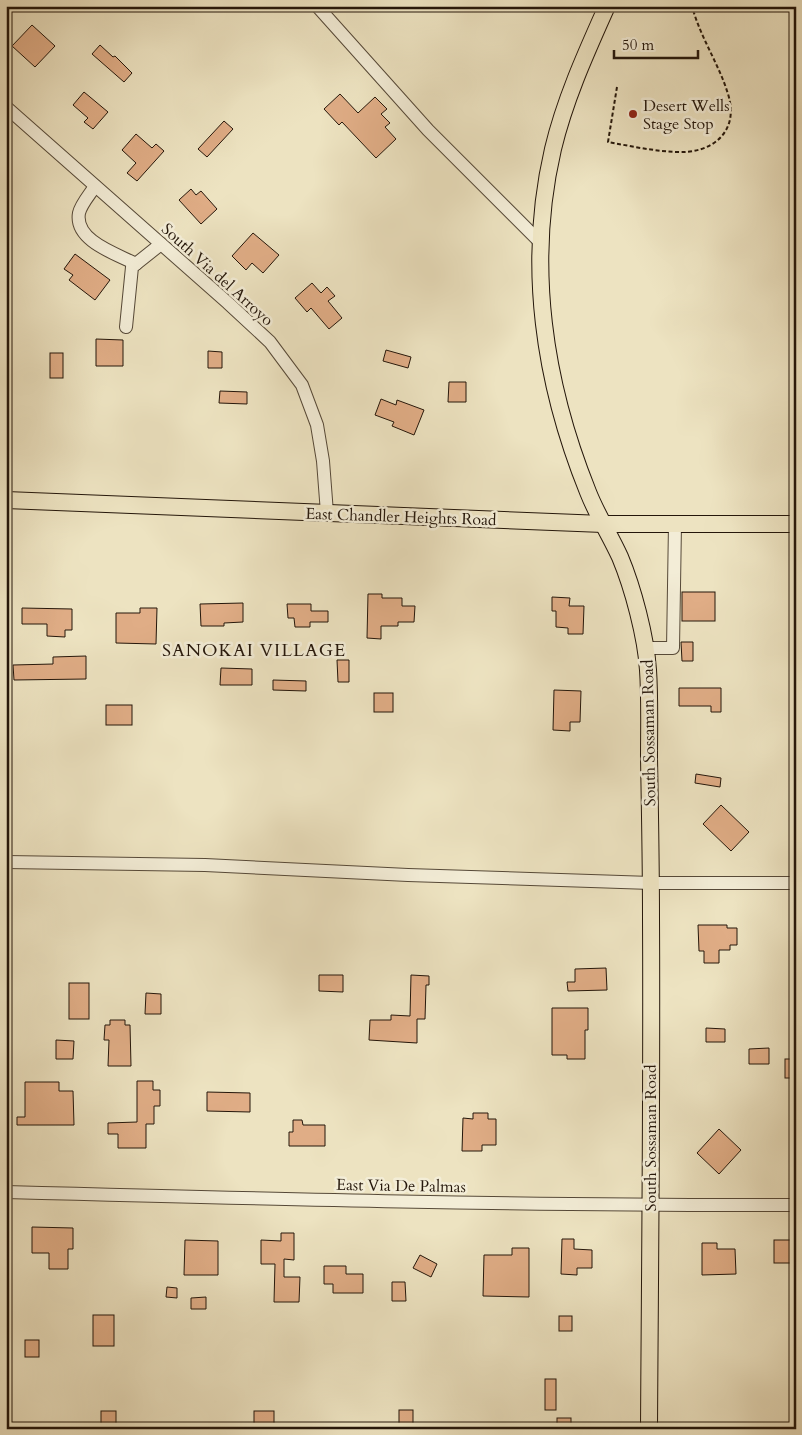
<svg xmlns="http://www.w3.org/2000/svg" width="802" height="1435" font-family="Cardo,serif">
	<rect width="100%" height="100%" fill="#ede3c1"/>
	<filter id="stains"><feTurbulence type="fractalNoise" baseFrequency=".004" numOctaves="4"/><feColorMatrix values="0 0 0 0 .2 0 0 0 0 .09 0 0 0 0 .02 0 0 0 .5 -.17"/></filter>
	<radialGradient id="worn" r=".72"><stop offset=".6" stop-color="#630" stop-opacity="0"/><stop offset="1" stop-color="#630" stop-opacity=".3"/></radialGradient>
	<g fill="#e0ad86" stroke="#24160a">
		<path d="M32,25L55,46L35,67L12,46Z"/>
		<path d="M100,45L113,57L115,56L132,73L124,82L92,54Z"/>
		<path d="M84,92L108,112L93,129L84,122L88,118L73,105Z"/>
		<path d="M340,94L358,113L375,97L387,109L381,114L390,123L385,127L396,139L376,158L342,122L339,125L324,109Z"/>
		<path d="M224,121L233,129L207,157L198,149Z"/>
		<path d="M136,134L152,148L156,144L164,151L137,181L127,173L136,163L122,150Z"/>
		<path d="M191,189L196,195L201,191L217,209L201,224L179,200Z"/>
		<path d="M253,233L279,255L263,273L252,263L246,270L232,256Z"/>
		<path d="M75,254L110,280L95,300L69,280L73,275L64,269Z"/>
		<path d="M312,283L321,293L327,287L335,296L328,301L342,318L329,329L311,308L307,312L295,298Z"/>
		<path d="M96,339L123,340V366H96Z"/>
		<path d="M386,350L411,357L408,368L383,361Z"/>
		<path d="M208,351L222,352V368H208Z"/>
		<rect x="50" y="353" width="13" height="25"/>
		<path d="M449,382H466V402H448Z"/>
		<path d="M220,391L247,392V404L219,403Z"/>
		<path d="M381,399L396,405L397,400L424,410L414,435L392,426L394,422L375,415Z"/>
		<rect x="682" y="592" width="33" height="29"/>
		<path d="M368,594H382V598H402V606H415L414,622H398V626H381V639L367,638Z"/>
		<path d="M552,597L570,598L569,606H584L583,634H568V628L556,627V611H552Z"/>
		<path d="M243,603V622L224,623V626H201L200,604Z"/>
		<path d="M287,604H311V611H328V622H310V627H295L294,618H288Z"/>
		<path d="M22,608L72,609V630H65V637L47,636V624H22Z"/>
		<path d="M140,608H157L156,644L116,643V613H140Z"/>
		<path d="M681,642H693V661H682Z"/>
		<path d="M86,656V679L14,680L13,665L53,664V657Z"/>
		<path d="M337,660H349V682H338Z"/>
		<path d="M221,668L252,669V685H220Z"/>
		<path d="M273,680L306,681V691L273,690Z"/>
		<path d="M679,688H721V712H711V706H679Z"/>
		<path d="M554,690L581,691L580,722H570V731L553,730Z"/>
		<rect x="374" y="693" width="19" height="19"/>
		<rect x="106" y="705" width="26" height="20"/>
		<path d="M696,774L721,778L720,787L695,783Z"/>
		<path d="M721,805L749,832L731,851L703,824Z"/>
		<path d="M698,925H727V928H737V945H730V950H719V963H704V951H699Z"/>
		<path d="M606,968L607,990L568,991L567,982H575V969Z"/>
		<path d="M319,975H343V992L319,991Z"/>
		<path d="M411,975L429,976V985H426L425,1019H417V1043L369,1040L370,1020H391V1015L410,1016Z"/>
		<rect x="69" y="983" width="20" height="36"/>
		<path d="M146,993L161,994V1014H145Z"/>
		<path d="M552,1008H588V1030H585V1059H567V1055H552Z"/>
		<path d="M110,1020H125V1025H130L131,1066H108L109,1040H104L105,1025H110Z"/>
		<path d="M706,1028L725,1029V1042H706Z"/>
		<path d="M56,1040L74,1041L73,1059H56Z"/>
		<path d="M769,1048V1064H749V1049Z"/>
		<rect x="785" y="1059" width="11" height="19"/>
		<path d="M137,1081H153V1090H160V1106H154V1124H146V1148H118V1134H108V1123L137,1122Z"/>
		<path d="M25,1082H59V1091H73L74,1125H17V1117H25Z"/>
		<path d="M207,1092L250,1093V1112L207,1111Z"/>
		<path d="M473,1113H488V1119H496V1145H482V1151H462L463,1118L473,1119Z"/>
		<path d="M293,1120H302L303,1125H325V1146H289V1132H293Z"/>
		<path d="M719,1129L741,1150L719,1174L697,1153Z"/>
		<path d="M32,1227L73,1228V1249H68V1269H49V1253H32Z"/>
		<path d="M281,1233H294V1260L284,1259V1277H300L299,1302H274L275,1264H261V1240L281,1241Z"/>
		<path d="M562,1239H574V1249L592,1250V1268H577V1275L561,1274Z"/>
		<path d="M185,1240L218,1241V1275H184Z"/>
		<rect x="774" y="1240" width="22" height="23"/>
		<path d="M702,1243H717V1249H735L736,1274L702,1275Z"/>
		<path d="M512,1248H529V1297L483,1296L484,1255H512Z"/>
		<path d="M420,1255L437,1264L431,1277L413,1268Z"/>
		<path d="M324,1266H346V1274H363V1293H333V1284H324Z"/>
		<path d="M392,1282H405L406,1301H392Z"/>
		<path d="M167,1287L177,1288V1298L166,1297Z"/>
		<path d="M206,1297V1309H191V1298Z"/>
		<rect x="93" y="1315" width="21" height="31"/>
		<rect x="559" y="1316" width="13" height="15"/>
		<rect x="25" y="1340" width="14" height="17"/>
		<rect x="545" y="1379" width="11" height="31"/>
		<rect x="399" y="1410" width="14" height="19"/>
		<rect x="101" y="1411" width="15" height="18"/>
		<rect x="254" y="1411" width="20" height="18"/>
		<rect x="557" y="1418" width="14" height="11"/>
	</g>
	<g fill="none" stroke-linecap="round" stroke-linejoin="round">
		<g stroke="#564938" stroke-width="14">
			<g id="minor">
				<path d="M317,6L428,130L540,242"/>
				<path d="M6,107L228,303L270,342L302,385L317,425L323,461L327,513"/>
				<path d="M95,186C91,193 81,204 79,213C74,241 117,254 136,264"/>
				<path d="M126,327L132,267L161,244"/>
				<path d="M645,648H673L675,524"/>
				<path d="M6,862L205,865L408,875L651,883H796"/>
				<path d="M6,1192C269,1199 533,1206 796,1205"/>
			</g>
		</g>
		<g stroke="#24160a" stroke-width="18">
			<g id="major">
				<path d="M607,6C586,53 565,99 553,149C526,265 544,383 588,492C597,515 610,535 620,557C633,588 646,637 648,670C650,699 649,729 649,758C650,811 651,865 651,918C652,1088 650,1259 649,1429"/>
				<path d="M6,500L603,524H796"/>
			</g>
		</g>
		<path stroke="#24160a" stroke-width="2" stroke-dasharray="4 2.5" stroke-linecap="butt" d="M617,87L608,142C630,146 653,151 676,152C712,154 740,132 728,94C719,64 700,37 692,6"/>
		<use href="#minor" stroke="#f3edd7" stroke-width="12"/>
		<use href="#major" stroke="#ede3c1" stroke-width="16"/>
	</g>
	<circle fill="#8f2418" stroke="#f3edd7" stroke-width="2" cx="633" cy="114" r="5"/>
	<g text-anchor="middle" stroke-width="5" stroke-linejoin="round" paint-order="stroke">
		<g font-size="16" fill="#24160a" stroke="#f3edd7" text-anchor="start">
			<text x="643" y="111">Desert Wells<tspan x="643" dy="18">Stage Stop</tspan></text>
		</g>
		<g font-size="16" fill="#24160a" stroke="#f3edd7">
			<text transform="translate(218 274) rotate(42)" y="6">South Via del Arroyo</text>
			<text transform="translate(401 516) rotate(2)" y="6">East Chandler Heights Road</text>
			<text transform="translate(648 733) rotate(-91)" y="6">South Sossaman Road</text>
			<text transform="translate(650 1138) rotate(-90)" y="6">South Sossaman Road</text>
			<text transform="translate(401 1185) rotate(1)" y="6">East Via De Palmas</text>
		</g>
		<g font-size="18" letter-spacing="1" fill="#24160a" stroke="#f3edd7">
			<text x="254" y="656">SANOKAI VILLAGE</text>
		</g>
	</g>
	<rect width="802" height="1435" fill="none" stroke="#ede3c1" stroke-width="25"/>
	<rect x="8" y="8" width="787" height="1420" fill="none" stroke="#24160a" stroke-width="2.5"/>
	<rect x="12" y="12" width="777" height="1410" fill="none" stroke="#24160a"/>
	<path d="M614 50v8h84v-8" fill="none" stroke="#24160a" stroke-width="2.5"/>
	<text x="622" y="50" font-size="15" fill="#24160a" stroke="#f3edd7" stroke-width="4" paint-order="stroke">50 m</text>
	<rect width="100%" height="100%" filter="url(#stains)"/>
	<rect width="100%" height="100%" fill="url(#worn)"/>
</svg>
